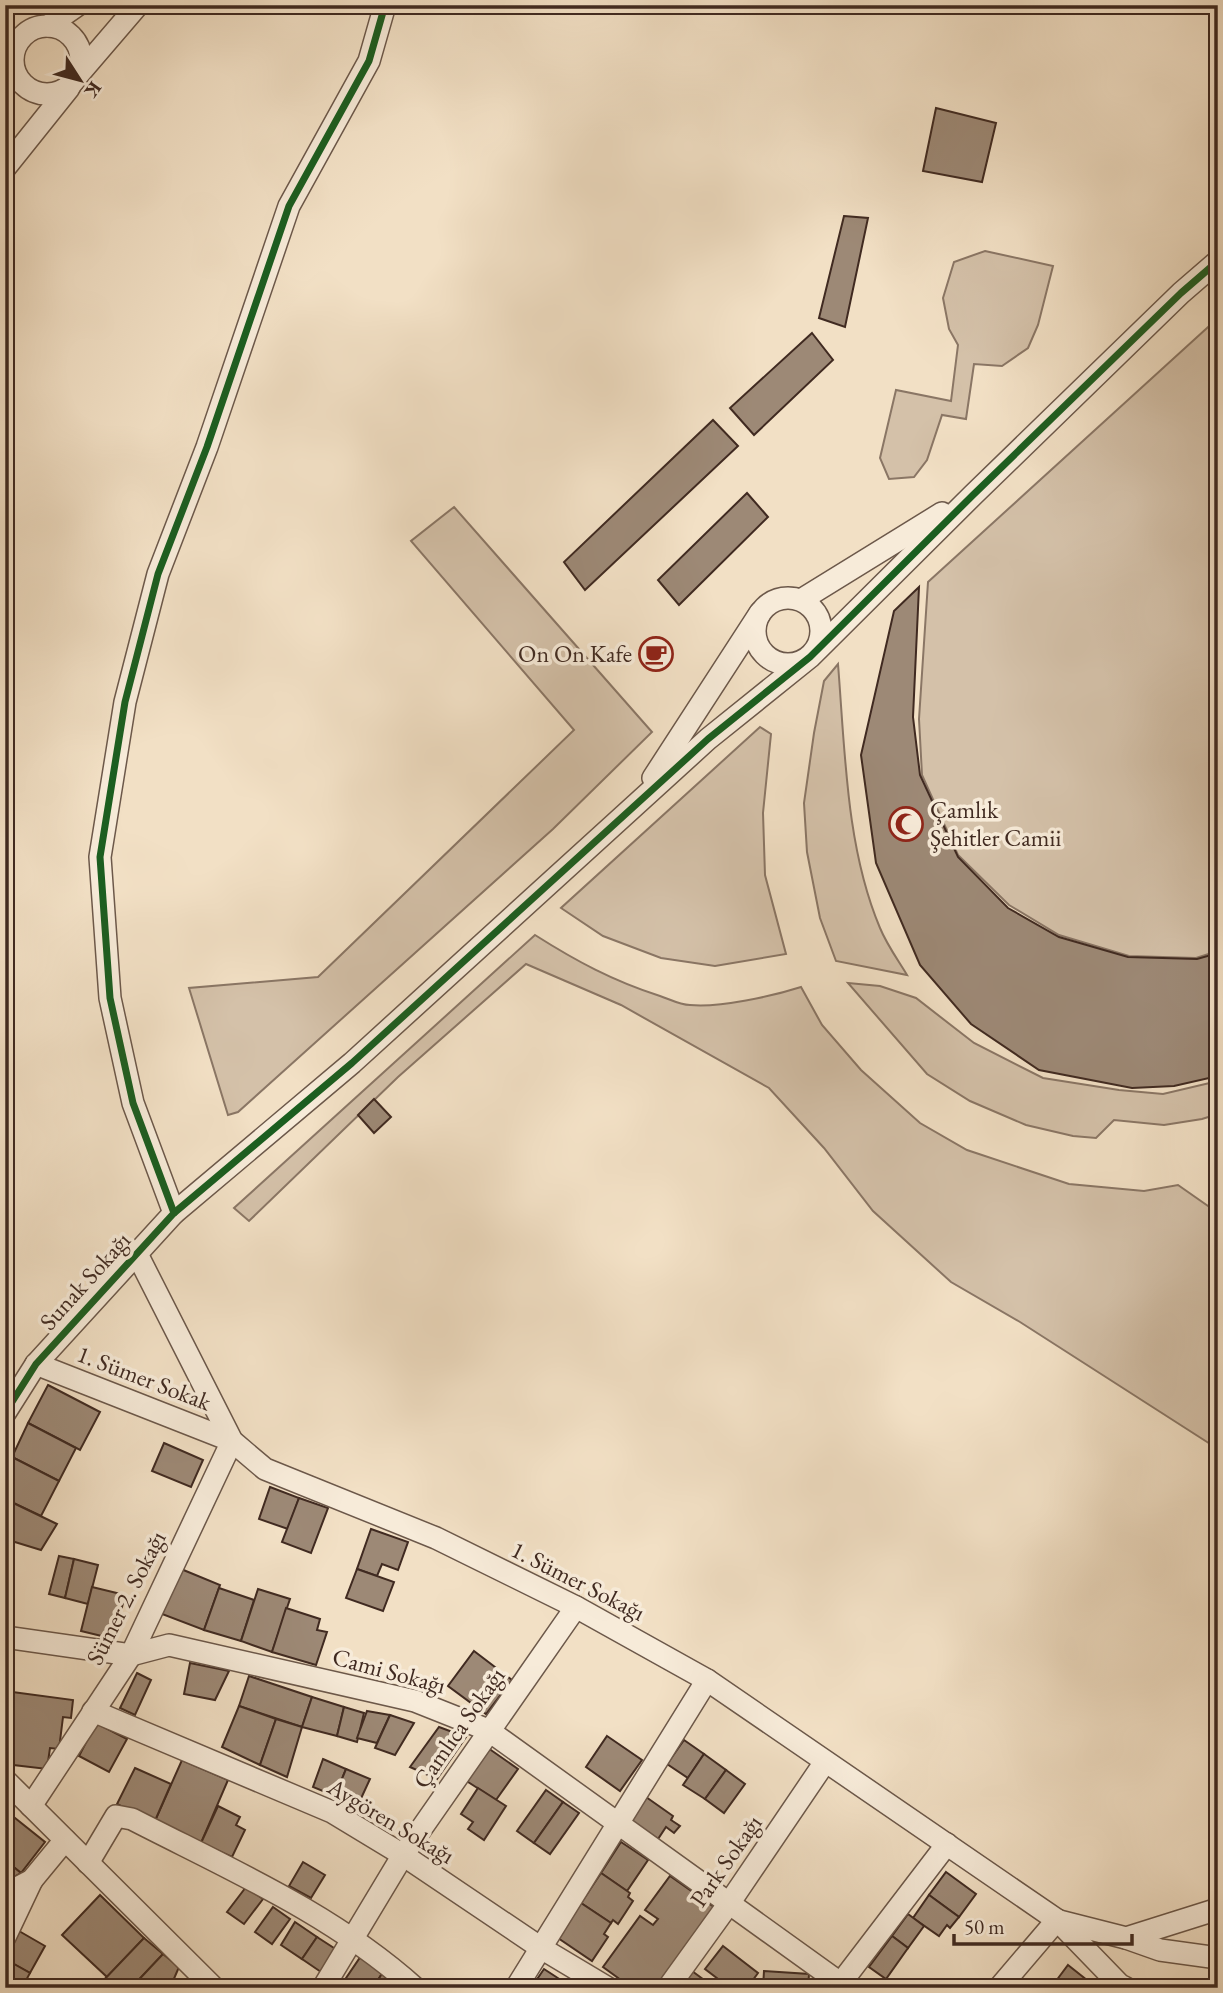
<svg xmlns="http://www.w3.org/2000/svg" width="1223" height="1993" font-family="'EB Garamond',serif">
	<rect width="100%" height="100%" fill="#f2e0c5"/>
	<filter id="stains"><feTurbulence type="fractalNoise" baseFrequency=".00286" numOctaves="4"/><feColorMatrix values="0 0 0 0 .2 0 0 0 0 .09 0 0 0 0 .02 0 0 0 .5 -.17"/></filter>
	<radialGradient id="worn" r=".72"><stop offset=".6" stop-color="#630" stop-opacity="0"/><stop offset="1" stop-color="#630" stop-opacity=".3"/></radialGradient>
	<g fill="#d4c1a9" stroke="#8a7665" stroke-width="2">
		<path d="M985,251L1053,266L1038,325L1028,348L1002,366L974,364L966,419L942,415L927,460L914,477L889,479L880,458L896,390L951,401L958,345L949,329L943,298L954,262Z"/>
		<path d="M1218,318V951L1196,958L1129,956L1059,935L1009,905L958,855L922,775L919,719L928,582Z"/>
		<path d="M454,507L652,732L553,829L238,1112L228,1115L189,988L318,977L574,730L411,541Z"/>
		<path d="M838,664C845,750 846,848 880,928C887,945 898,960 907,975L836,961L820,918L807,852L804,803L814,733L824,681Z"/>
		<path d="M760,727L771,734L763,813L765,875L786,954L715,966L661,958L603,936L561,908Z"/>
		<path d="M535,935C576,961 613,981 660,996C669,999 680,1005 690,1005C719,1008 773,996 801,987L822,1025L861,1070L920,1123L967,1150L1069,1184L1144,1191L1178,1185L1218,1213V1449L1020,1322L951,1282L873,1211L824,1148L769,1088L621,1005L526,964L398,1077L249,1221L234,1208Z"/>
		<path d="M848,983L880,986L916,998L974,1043L1043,1078L1119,1090L1163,1094L1218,1081V1114L1202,1119L1164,1125L1114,1120L1096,1138L1073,1136L1026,1125L970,1101L927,1074Z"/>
	</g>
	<g fill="#9d8976" stroke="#402a21" stroke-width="2">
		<path d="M936,108L996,123L982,182L923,171Z"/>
		<path d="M844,216L868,218L845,327L819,318Z"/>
		<path d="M812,333L833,360L754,435L730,408Z"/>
		<path d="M713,420L738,446L585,590L564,562Z"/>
		<path d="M747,493L768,517L679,605L658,580Z"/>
		<path d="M919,587L913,717L920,775L958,857L1008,908L1059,937L1128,957L1197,959L1218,953V1076L1174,1086L1132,1088L1039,1070L971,1024L920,965L876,863L861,755L894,611Z"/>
		<path d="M374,1099L391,1117L374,1133L358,1115Z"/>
		<path d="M48,1385L100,1412L80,1450L28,1423Z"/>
		<path d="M28,1423L76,1448L59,1481L12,1457Z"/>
		<path d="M164,1443L203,1460L191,1487L152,1471Z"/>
		<path d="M12,1457L59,1481L41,1516L5,1499V1470Z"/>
		<path d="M270,1487L299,1498L288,1529L259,1519Z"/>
		<path d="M299,1498L328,1508L311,1553L282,1542Z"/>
		<path d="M5,1499L57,1524L41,1550L5,1539Z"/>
		<path d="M371,1529L408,1542L398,1570L382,1564L377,1576L357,1569Z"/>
		<path d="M59,1556L74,1559L65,1598L49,1594Z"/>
		<path d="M74,1559L98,1565L88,1604L65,1598Z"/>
		<path d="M181,1569L220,1585L204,1630L162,1614Z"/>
		<path d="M357,1569L394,1582L383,1611L346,1598Z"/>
		<path d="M92,1587L125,1595L114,1639L81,1631Z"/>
		<path d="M219,1588L254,1600L241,1641L204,1630Z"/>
		<path d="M258,1589L290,1599L272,1652L241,1641Z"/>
		<path d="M286,1608L320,1619L317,1630L327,1632L316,1665L272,1652Z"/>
		<path d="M474,1651L512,1680L486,1714L448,1686Z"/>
		<path d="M190,1663L229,1671L215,1700L184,1694Z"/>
		<path d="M137,1673L151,1680L135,1715L120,1708Z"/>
		<path d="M249,1676L312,1697L302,1727L239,1706Z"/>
		<path d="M5,1691L73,1700L71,1718L63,1717L59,1749L50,1748L47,1769L5,1764Z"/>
		<path d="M312,1697L344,1707L337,1736L302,1727Z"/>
		<path d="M239,1706L276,1719L260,1765L222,1747Z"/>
		<path d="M344,1707L364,1713L357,1742L337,1736Z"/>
		<path d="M367,1711L390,1715L377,1743L357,1738Z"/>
		<path d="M390,1715L414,1723L395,1755L375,1748Z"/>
		<path d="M276,1719L302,1727L287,1777L260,1765Z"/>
		<path d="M96,1723L127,1739L109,1772L79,1756Z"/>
		<path d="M439,1727L466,1737L437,1779L410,1767Z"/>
		<path d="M607,1736L642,1760L620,1791L586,1767Z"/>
		<path d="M684,1740L704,1754L688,1778L667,1764Z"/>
		<path d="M488,1748L518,1769L496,1800L465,1780Z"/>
		<path d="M704,1754L726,1770L705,1799L683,1785Z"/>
		<path d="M323,1759L346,1769L335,1796L313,1787Z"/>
		<path d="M182,1760L228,1780L201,1843L154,1823Z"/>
		<path d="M135,1768L171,1784L154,1823L117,1804Z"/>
		<path d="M346,1769L370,1779L358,1805L335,1796Z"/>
		<path d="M726,1770L745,1784L724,1813L705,1799Z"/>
		<path d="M478,1788L506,1806L484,1840L468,1829L473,1822L461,1814Z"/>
		<path d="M546,1790L563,1802L534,1843L517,1831Z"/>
		<path d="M646,1797L673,1816L671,1820L680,1826L674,1833L666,1827L658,1839L630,1820Z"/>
		<path d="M563,1802L579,1813L550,1854L534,1843Z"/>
		<path d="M218,1806L240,1817L236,1825L245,1830L232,1857L201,1843Z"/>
		<path d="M10,1814L45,1842L21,1873L5,1860V1820Z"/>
		<path d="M621,1842L648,1860L627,1891L601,1873Z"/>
		<path d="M5,1860L21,1873L5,1882Z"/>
		<path d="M303,1862L325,1875L311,1898L289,1886Z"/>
		<path d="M946,1872L976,1894L959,1917L929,1895Z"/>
		<path d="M601,1873L630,1893L628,1897L633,1901L618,1924L613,1920L611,1923L581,1903Z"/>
		<path d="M670,1876L714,1907L655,1988H632L603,1967L640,1916L653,1925L658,1919L645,1910Z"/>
		<path d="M246,1887L263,1899L244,1924L227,1912Z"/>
		<path d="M100,1895L144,1938L107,1977L62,1935Z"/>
		<path d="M929,1895L959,1917L950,1928L947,1925L939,1936L913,1918Z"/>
		<path d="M581,1903L611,1923L604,1934L608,1937L592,1961L558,1938Z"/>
		<path d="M273,1907L290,1919L272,1944L255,1932Z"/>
		<path d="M908,1914L924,1926L908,1948L892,1936Z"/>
		<path d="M295,1922L317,1937L302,1959L281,1945Z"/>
		<path d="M19,1931L45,1946L30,1973L5,1959Z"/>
		<path d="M892,1936L908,1948L886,1979L869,1967Z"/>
		<path d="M317,1937L337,1950L321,1972L302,1959Z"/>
		<path d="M144,1938L163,1954L131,1988H103L99,1985Z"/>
		<path d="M723,1946L758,1973L747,1988H730L705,1969Z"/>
		<path d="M163,1954L179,1967L170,1988H131Z"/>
		<path d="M361,1956L383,1972L373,1988H348L342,1984Z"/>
		<path d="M5,1959L30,1973L23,1986L8,1979L5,1986Z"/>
		<path d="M1068,1965L1097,1988H1064L1056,1981Z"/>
		<path d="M544,1969L567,1984L565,1988H531Z"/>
		<path d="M692,1971L715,1988H679Z"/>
		<path d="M764,1971L809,1974L808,1988H763Z"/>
		<path d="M383,1972L392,1979L385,1988H373Z"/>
		<path d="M1056,1981L1064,1988H1050Z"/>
	</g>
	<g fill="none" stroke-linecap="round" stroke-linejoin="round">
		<g stroke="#6c584a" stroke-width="24">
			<g id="minor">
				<circle cx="47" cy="60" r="34"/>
				<path d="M48,26L78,5"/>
				<path d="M78,75L138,5"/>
				<path d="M5,168L69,88"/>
				<circle cx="788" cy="631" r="33"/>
				<path d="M801,600L942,513"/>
				<path d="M653,778L760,613"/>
				<path d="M174,1213L133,1103L110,998L100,857L125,702L158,574L207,447L289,206L369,61L385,5"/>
				<path d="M136,1252L232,1441L265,1469L436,1538L576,1607L707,1680L1057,1920L1120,1985L1126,1988"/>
				<path d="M5,1413L36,1364L174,1213L352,1063L708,739L810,657L973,495L1181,293L1218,261"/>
				<path d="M5,1637L131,1655L169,1645L415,1701L488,1730L847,1988"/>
				<path d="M93,1711L332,1812L403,1855L541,1948L608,1988"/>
				<path d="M5,1780L214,1988"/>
				<path d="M31,1806L131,1655L232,1441L36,1364"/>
				<path d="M88,1863L116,1816L132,1819C229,1869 333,1914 415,1988"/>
				<path d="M5,1894L32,1880L65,1840"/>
				<path d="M1059,1921L1126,1938L1218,1909"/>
				<path d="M5,1937L32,1880"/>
				<path d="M1126,1938L1160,1950L1218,1958"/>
				<path d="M323,1988L403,1855L576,1607"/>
				<path d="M516,1988L707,1680"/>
				<path d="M668,1988L730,1902L825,1762"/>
				<path d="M837,1988L947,1844"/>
				<path d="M999,1988L1057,1920"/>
			</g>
		</g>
		<use href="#minor" stroke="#f7ebd9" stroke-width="21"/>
		<g stroke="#f7ebd9" stroke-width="11">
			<g id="cycleway">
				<path d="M174,1213L133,1103L110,998L100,857L125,702L158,574L207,447L289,206L369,61L385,5"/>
				<path d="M5,1413L36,1364L174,1213L352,1063L708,739L810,657L973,495L1181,293L1218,261"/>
			</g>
		</g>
		<use href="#cycleway" stroke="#1b5e20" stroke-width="7"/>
	</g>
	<defs>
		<g id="cafe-ring" transform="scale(1.75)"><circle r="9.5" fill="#f7ebd9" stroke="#8f2418" stroke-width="1.5"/><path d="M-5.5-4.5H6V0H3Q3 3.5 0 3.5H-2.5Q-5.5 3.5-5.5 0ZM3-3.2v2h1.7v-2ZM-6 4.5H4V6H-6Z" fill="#8f2418"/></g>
		<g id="mosque-ring" transform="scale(1.75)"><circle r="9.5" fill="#f7ebd9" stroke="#8f2418" stroke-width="1.5"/><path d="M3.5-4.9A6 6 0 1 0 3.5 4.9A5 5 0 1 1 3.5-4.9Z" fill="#8f2418"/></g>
	</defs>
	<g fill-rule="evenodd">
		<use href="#cafe-ring" x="656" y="654"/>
		<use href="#mosque-ring" x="906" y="824"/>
	</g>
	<g text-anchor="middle" stroke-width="7" stroke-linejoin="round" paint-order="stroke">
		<g font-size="24" fill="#402a21" stroke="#f7ebd9" text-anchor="end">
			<text x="632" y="662">On On Kafe</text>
			<text x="930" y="818" text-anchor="start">Çamlık<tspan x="930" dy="28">Şehitler Camii</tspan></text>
		</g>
		<g font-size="24" fill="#402a21" stroke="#f7ebd9">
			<text transform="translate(85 1281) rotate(-48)" y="8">Sunak Sokağı</text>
			<text transform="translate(144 1378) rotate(21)" y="8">1. Sümer Sokak</text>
			<text transform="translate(578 1581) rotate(27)" y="8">1. Sümer Sokağı</text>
			<text transform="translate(126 1598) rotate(-63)" y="8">Sümer 2. Sokağı</text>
			<text transform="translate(389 1671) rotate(15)" y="8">Cami Sokağı</text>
			<text transform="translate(459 1728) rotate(-55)" y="8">Çamlıca Sokağı</text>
			<text transform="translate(391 1821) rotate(31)" y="8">Aygören Sokağı</text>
			<text transform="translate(726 1861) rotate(-55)" y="8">Park Sokağı</text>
		</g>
	</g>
	<rect width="1223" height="1993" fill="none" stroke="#f2e0c5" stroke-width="28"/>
	<rect x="7" y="7" width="1209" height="1979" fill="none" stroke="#402a21" stroke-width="3.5"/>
	<rect x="14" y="14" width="1195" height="1965" fill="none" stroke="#402a21" stroke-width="2"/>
	<g transform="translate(80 80) rotate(126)" stroke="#f7ebd9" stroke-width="5" paint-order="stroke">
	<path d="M0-5L12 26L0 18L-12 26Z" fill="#402a21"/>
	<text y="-10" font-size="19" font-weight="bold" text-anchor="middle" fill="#402a21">K</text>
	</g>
	<path d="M954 1934v10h178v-10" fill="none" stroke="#402a21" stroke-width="3.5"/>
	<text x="964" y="1934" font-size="21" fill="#402a21" stroke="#f7ebd9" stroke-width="5" paint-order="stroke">50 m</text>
	<rect width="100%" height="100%" filter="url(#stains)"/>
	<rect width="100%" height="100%" fill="url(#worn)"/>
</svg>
